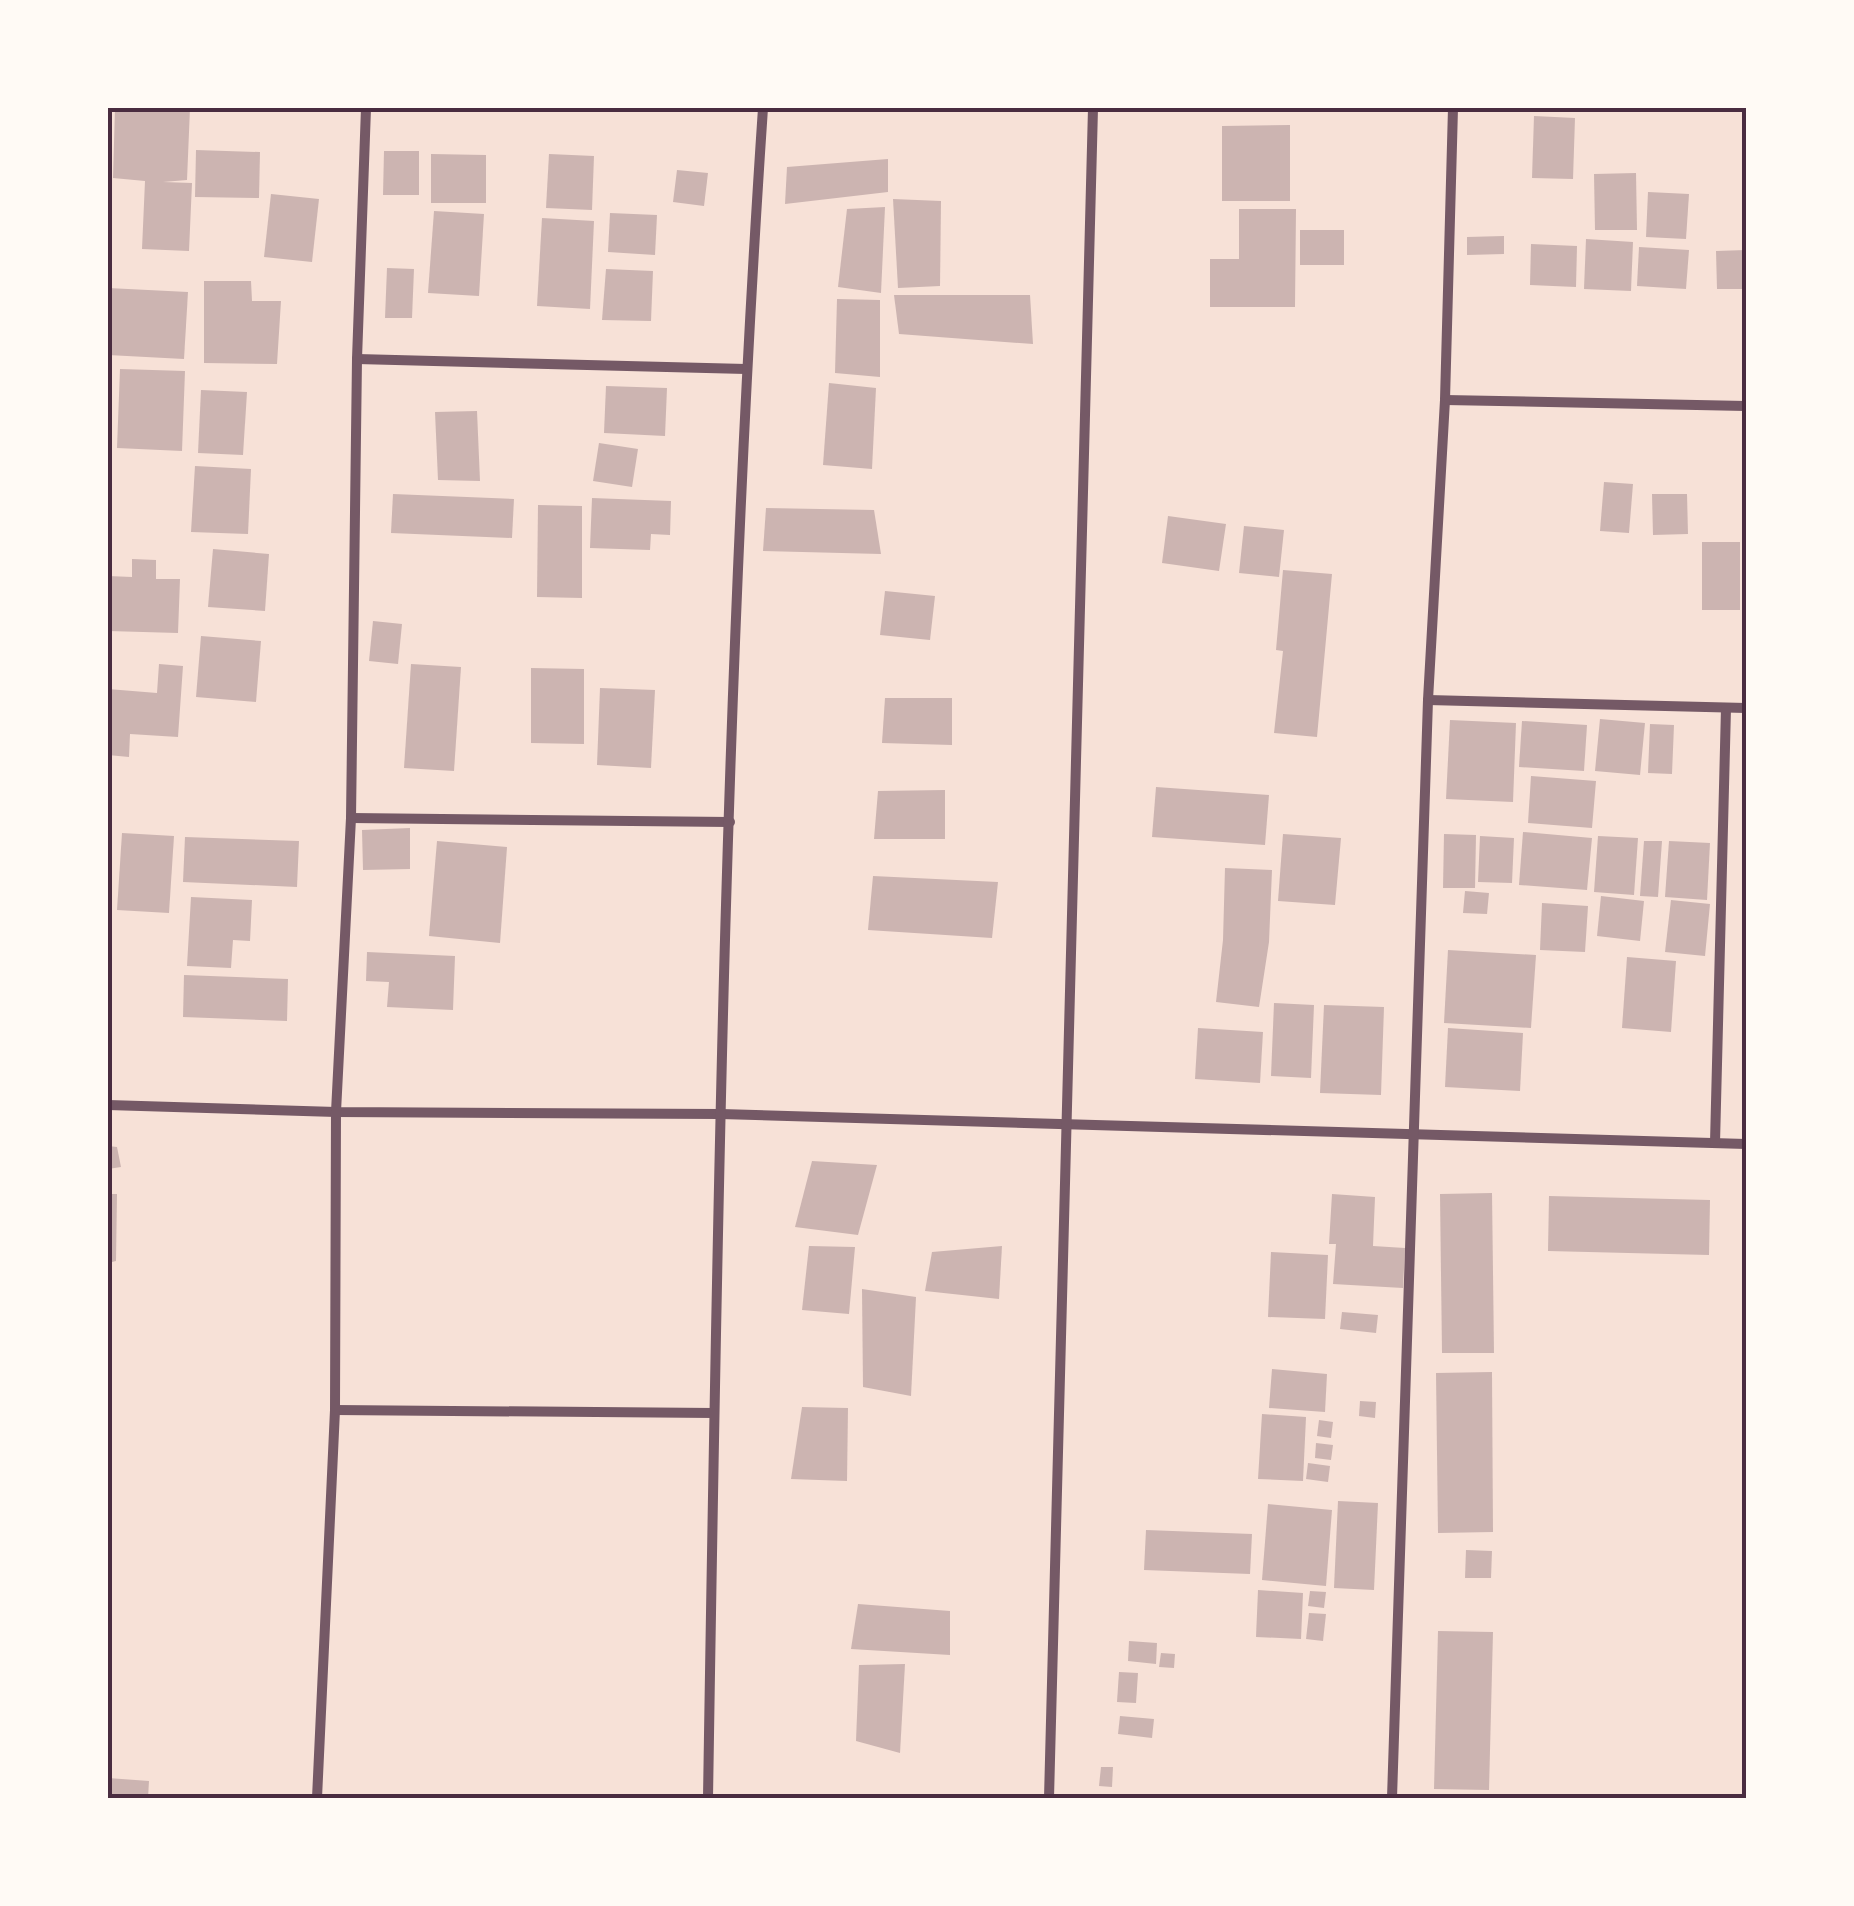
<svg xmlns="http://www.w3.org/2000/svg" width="1854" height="1906" font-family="Jost,sans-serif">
	<rect width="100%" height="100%" fill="#f7e1d7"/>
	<g fill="#ccb4b1">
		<path d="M115,108H190L187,180L163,182L192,183L189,251L142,249L145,181L113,178Z"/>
		<path d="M1534,116L1575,118L1573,179L1532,178Z"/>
		<path d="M1290,125V201H1222V126Z"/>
		<path d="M196,150L260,152L259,198L195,197Z"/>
		<path d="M384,151H419V195H383Z"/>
		<path d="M431,154L486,155V203H431Z"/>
		<path d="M549,154L594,156L592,210L546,208Z"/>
		<path d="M888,159V192L785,204L787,167Z"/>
		<path d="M677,170L708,173L704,206L673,202Z"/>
		<path d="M1636,173L1637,230H1595L1594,174Z"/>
		<path d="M1648,192L1689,194L1686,239L1646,237Z"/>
		<path d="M271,194L319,199L312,262L264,257Z"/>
		<path d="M893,199L941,201L940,286L898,288Z"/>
		<path d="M885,207L881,293L838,287L847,209Z"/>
		<path d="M1239,209H1296L1295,307H1210V259H1239Z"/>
		<path d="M434,211L484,214L479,296L428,293Z"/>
		<path d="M610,213L657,215L655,255L608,252Z"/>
		<path d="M542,218L594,221L590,309L537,306Z"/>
		<rect x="1300" y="230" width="44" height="35"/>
		<path d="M1504,236V254L1467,255V237Z"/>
		<path d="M1586,239L1633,242L1631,291L1584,289Z"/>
		<path d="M1531,244L1577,246L1576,287L1530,285Z"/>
		<path d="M1639,247L1689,250L1686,289L1637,286Z"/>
		<path d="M1746,250V289H1717L1716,251Z"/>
		<path d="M387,268L414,269L412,318H385Z"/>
		<path d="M606,269L653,271L651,321L602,320Z"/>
		<path d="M204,281H251L252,301H281L277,364L204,363Z"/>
		<path d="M108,288L188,292L184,359L108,355Z"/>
		<path d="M894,295H1030L1033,344L899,334Z"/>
		<path d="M837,299L880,300V377L835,373Z"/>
		<path d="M120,369L185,371L182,451L117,448Z"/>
		<path d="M829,383L876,388L872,469L823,465Z"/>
		<path d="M606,386L667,388L665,436L604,433Z"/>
		<path d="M201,390L247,392L243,455L198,453Z"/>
		<path d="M477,411L480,481L438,480L435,412Z"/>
		<path d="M599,443L638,449L632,487L593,481Z"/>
		<path d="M195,466L251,469L248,534L191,532Z"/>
		<path d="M1604,482L1633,484L1629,533L1600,531Z"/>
		<path d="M393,494L514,499L512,538L391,533Z"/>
		<path d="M1652,494H1687L1688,534L1653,535Z"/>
		<path d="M592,498L671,501L670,535L651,534L650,550L590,548Z"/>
		<path d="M538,505L582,506V598L537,597Z"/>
		<path d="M766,508L874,510L881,554L763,551Z"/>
		<path d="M1168,516L1226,524L1219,571L1162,563Z"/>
		<path d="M1244,526L1284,530L1279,577L1239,573Z"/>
		<rect x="1702" y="542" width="38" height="68"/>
		<path d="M213,549L269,554L265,611L208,607Z"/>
		<path d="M132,559L156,560V579H180L178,633L108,631V576L132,577Z"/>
		<path d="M1283,570L1332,574L1317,737L1274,733L1283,651L1276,650Z"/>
		<path d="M885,591L935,596L930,640L880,635Z"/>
		<path d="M373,621L402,624L398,664L369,661Z"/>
		<path d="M201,636L261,641L256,702L196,697Z"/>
		<path d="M159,664L183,666L178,737L130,734L129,757L108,755V689L157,693Z"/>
		<path d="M411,664L461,667L454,771L404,768Z"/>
		<path d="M531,668L584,669V744L531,743Z"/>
		<path d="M600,688L655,690L651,768L597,765Z"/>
		<path d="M885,698H952V745L882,743Z"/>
		<path d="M1600,719L1645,723L1640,775L1595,771Z"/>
		<path d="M1450,720L1516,723L1513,802L1446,799Z"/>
		<path d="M1522,721L1587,725L1584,771L1519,767Z"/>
		<path d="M1650,724L1674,725L1672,774L1648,773Z"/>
		<path d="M1531,776L1596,781L1592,828L1528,823Z"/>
		<path d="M1156,787L1269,795L1265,845L1152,837Z"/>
		<path d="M945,790V839H874L878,791Z"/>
		<path d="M410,828V869L363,870L362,830Z"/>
		<path d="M1523,832L1592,838L1587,890L1519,885Z"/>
		<path d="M122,833L174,836L169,913L117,910Z"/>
		<path d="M1283,834L1341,838L1335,905L1278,901Z"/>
		<path d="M1444,834L1476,835L1475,888H1443Z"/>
		<path d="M1480,836L1514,838L1512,883L1478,882Z"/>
		<path d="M1598,836L1638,838L1634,895L1594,892Z"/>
		<path d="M185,837L299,841L297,887L183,882Z"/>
		<path d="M437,841L507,847L500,943L429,936Z"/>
		<path d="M1644,841H1662L1658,897L1640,896Z"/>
		<path d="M1669,841L1710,843L1707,900L1665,897Z"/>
		<path d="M1225,868L1272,870L1269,942L1259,1007L1216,1002L1223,940Z"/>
		<path d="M873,876L998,882L992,938L868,930Z"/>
		<path d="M1465,891L1489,893L1487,914L1463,913Z"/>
		<path d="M1601,896L1644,901L1640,941L1597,936Z"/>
		<path d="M191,897L252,900L250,941L233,940L231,968L187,966Z"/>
		<path d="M1671,900L1710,904L1705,956L1665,952Z"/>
		<path d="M1542,903L1588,906L1585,952L1540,950Z"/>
		<path d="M1448,950L1536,955L1531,1028L1444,1023Z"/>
		<path d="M367,952L455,956L453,1010L387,1007L389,982L366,981Z"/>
		<path d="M1627,957L1676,961L1671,1032L1622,1028Z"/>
		<path d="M184,975L288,979L287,1021L183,1017Z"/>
		<path d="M1274,1003L1314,1005L1311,1078L1271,1076Z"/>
		<path d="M1324,1005L1384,1007L1381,1095L1320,1093Z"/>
		<path d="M1198,1028L1263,1032L1260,1083L1195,1079Z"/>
		<path d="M1448,1028L1523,1033L1520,1091L1445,1087Z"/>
		<path d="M108,1146L117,1147L121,1167L108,1169Z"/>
		<path d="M812,1161L877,1165L858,1235L795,1227Z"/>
		<path d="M1492,1193L1494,1353H1442L1440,1194Z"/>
		<path d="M108,1194H117L116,1261L108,1263Z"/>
		<path d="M1332,1194L1375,1197L1373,1246L1405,1248L1403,1288L1333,1284L1336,1244H1329Z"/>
		<path d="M1549,1196L1710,1200L1709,1255L1548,1251Z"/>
		<path d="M809,1246L855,1247L849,1314L802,1310Z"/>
		<path d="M1002,1246L999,1299L925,1291L932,1252Z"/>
		<path d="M1271,1252L1328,1255L1325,1319L1268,1317Z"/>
		<path d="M862,1289L916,1297L911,1396L863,1387Z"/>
		<path d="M1342,1312L1378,1315L1376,1333L1340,1329Z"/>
		<path d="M1272,1369L1327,1374L1325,1412L1269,1408Z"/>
		<path d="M1492,1372L1493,1532L1438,1533L1436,1373Z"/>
		<path d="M1360,1401L1376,1402L1375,1418L1359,1416Z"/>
		<path d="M802,1407L848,1408L847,1481L791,1479Z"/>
		<path d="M1262,1414L1306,1417L1303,1481L1258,1479Z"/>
		<path d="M1319,1420L1333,1422L1331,1438L1317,1436Z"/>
		<path d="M1316,1443L1333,1445L1331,1460L1315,1458Z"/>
		<path d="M1308,1463L1330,1466L1328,1482L1306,1479Z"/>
		<path d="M1338,1501L1378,1503L1374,1590L1334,1588Z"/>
		<path d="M1268,1504L1332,1510L1326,1586L1262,1580Z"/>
		<path d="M1146,1530L1252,1534L1250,1574L1144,1570Z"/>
		<path d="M1466,1550L1492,1551L1491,1578H1465Z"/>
		<path d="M1258,1590L1303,1593L1301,1639L1256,1637Z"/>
		<path d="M1310,1591L1326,1592L1324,1608L1308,1606Z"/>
		<path d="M858,1604L950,1611V1655L851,1649Z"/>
		<path d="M1309,1613L1326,1614L1323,1641L1306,1639Z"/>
		<path d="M1438,1631L1493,1632L1489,1790L1434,1789Z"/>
		<path d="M1129,1641L1157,1643L1156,1664L1128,1661Z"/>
		<path d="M1161,1653L1175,1654L1174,1668L1159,1667Z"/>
		<path d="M905,1664L900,1753L856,1741L859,1665Z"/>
		<path d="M1119,1672L1138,1673L1136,1703L1117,1702Z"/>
		<path d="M1120,1716L1154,1719L1152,1738L1118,1734Z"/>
		<path d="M1101,1767H1113L1112,1787L1099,1786Z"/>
		<path d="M108,1778L149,1781L148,1798H108Z"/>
	</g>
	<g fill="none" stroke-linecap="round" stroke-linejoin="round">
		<g stroke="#755966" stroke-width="10">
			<path d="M357,359L746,369"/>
			<path d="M1445,400L1746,406"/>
			<path d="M1428,700L1746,708"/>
			<path d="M351,818L730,822"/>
			<path d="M108,1105L336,1112L721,1114L1746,1144"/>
			<path d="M1715,1143L1726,708"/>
			<path d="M335,1410L714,1413"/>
			<path d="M317,1798L335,1410L336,1112L351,818L357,359L366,108"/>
			<path d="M708,1798C717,1235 725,670 763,108"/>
			<path d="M1049,1798L1093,108"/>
			<path d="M1392,1798L1428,700L1445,400L1453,108"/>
		</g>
	</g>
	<rect width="1854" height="1906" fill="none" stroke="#fffaf5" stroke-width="220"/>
	<rect x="110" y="110" width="1634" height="1686" fill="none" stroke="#4a2c40" stroke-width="4"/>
</svg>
